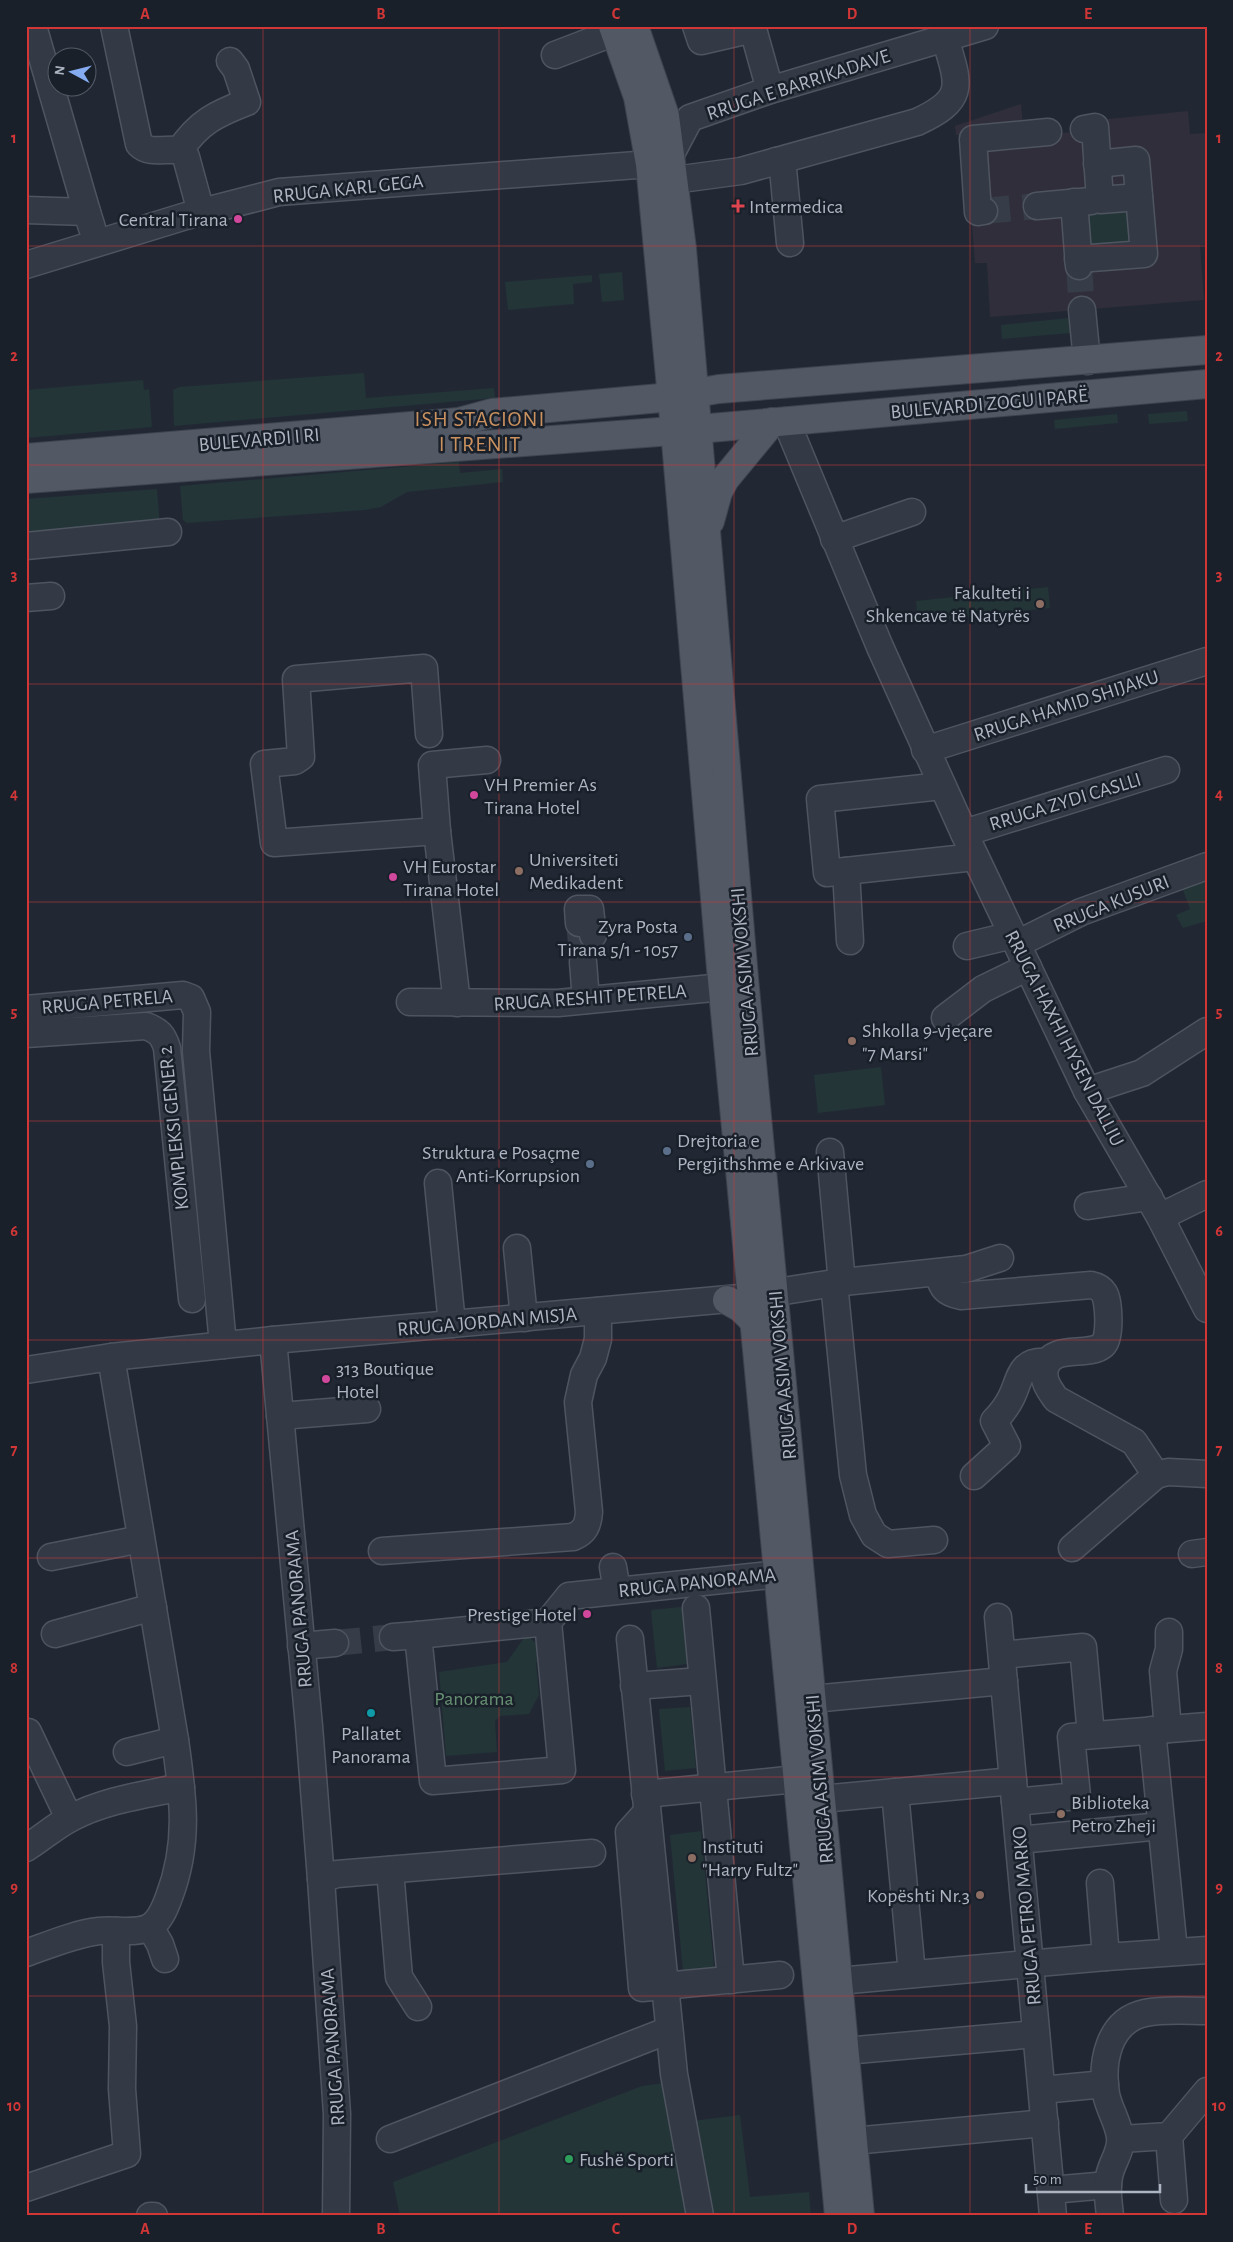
<svg xmlns="http://www.w3.org/2000/svg" width="1233" height="2242" font-family="'Alegreya Sans',sans-serif">
	<rect width="100%" height="100%" fill="#212834"/>
	<path fill="#302e3a" d="M1021,104L1023,128L1052,134L1080,131L1079,122L1188,111L1190,134L1207,133V244L1200,245L1204,300L990,317L987,263H975L965,135H956L955,126Z"/>
	<g fill="#233537">
		<path d="M1131,203L1140,242L1091,253L1087,207Z"/>
		<path d="M622,272L624,300L602,302L599,274Z"/>
		<path d="M592,275V282L573,284L574,304L508,310L505,282Z"/>
		<path d="M1068,318L1070,333L1002,339L1001,325Z"/>
		<path d="M364,373L366,398L494,388L495,398L174,426L173,390L179,387Z"/>
		<path d="M143,380L144,390L149,389L152,427L26,438V390Z"/>
		<path d="M1187,411L1188,421L1149,424L1148,414Z"/>
		<path d="M1117,414L1118,423L1055,429L1054,420Z"/>
		<path d="M459,462L460,473L502,469L503,482L407,492L381,507L365,510L187,523L183,520L180,486Z"/>
		<path d="M157,489L160,527L26,539V499Z"/>
		<path d="M1048,587L1050,608L918,622L916,601Z"/>
		<path d="M1207,872V921L1183,928L1176,915L1190,909L1180,882Z"/>
		<path d="M881,1067L885,1105L818,1113L814,1075Z"/>
		<path d="M680,1607L682,1608L687,1664L657,1668L651,1612L652,1610Z"/>
		<path d="M526,1635L544,1649L536,1663L539,1695L529,1714L500,1716L495,1721L497,1752L446,1756L439,1672L507,1662Z"/>
		<path d="M690,1707L696,1768L665,1771L659,1709Z"/>
		<path d="M701,1831L714,1967L683,1971L670,1835Z"/>
		<path d="M671,2082L695,2216H400L393,2182L642,2086Z"/>
		<path d="M740,2115L750,2197L809,2192L811,2216H710L692,2121Z"/>
	</g>
	<g fill="none" stroke-linecap="round" stroke-linejoin="round">
		<g stroke="#363d49" stroke-width="26" stroke-dasharray="26 13" stroke-linecap="butt">
			<path d="M984,211L1037,206"/>
			<path d="M1079,266L1082,310"/>
			<path d="M579,923L583,962"/>
			<path d="M335,1643L393,1637"/>
		</g>
		<g stroke="#4e5560" stroke-width="29">
			<g id="minor">
				<path d="M33,26L87,212"/>
				<path d="M114,26L139,144C150,155 166,148 180,150L186,157L201,212"/>
				<path d="M696,26L701,41L753,29L770,90"/>
				<path d="M555,55L615,32"/>
				<path d="M1084,129L1095,127L1100,200L1139,197"/>
				<path d="M180,150C199,122 216,114 247,102L236,69L230,61"/>
				<path d="M671,154L690,118L770,90L985,26"/>
				<path d="M776,161L783,169L790,243"/>
				<path d="M674,180L741,171L917,122C967,99 959,85 945,38"/>
				<path d="M1074,202L1079,266"/>
				<path d="M1037,206L1091,201"/>
				<path d="M26,210L87,212L92,228"/>
				<path d="M984,211L978,212L973,139L1048,132"/>
				<path d="M1078,259L1144,254L1136,160L1097,164"/>
				<path d="M26,265L186,216L279,192L650,164"/>
				<path d="M1082,310L1087,361"/>
				<path d="M786,421L880,647L964,833L1087,1091L1160,1217L1207,1309"/>
				<path d="M834,539L912,512"/>
				<path d="M26,546L168,532"/>
				<path d="M26,598L51,596"/>
				<path d="M429,734L424,668L296,679L301,757L295,761L264,764L274,843L437,831"/>
				<path d="M925,750L1207,661"/>
				<path d="M942,786L820,799L827,873L975,857"/>
				<path d="M964,833L1166,770"/>
				<path d="M846,871L850,941"/>
				<path d="M579,923L578,909H590L593,935"/>
				<path d="M1017,944L1081,912L1207,866"/>
				<path d="M967,946L1013,935"/>
				<path d="M583,962L586,1000"/>
				<path d="M410,1002L558,1003L723,987"/>
				<path d="M457,1003L437,831L432,765L487,760"/>
				<path d="M26,1009L183,995L191,998L197,1012L196,1051L223,1345"/>
				<path d="M945,1018L983,989L1028,967"/>
				<path d="M26,1034L146,1026C159,1031 163,1035 167,1048L192,1299"/>
				<path d="M1087,1091L1142,1073L1207,1031"/>
				<path d="M830,1152L842,1283"/>
				<path d="M438,1183L452,1324"/>
				<path d="M1088,1206L1149,1197"/>
				<path d="M1160,1217L1207,1194"/>
				<path d="M517,1248L524,1318"/>
				<path d="M938,1273C942,1288 945,1293 961,1296L1091,1285C1096,1286 1101,1288 1104,1293C1109,1301 1111,1338 1103,1345C1088,1358 1052,1343 1045,1368C1042,1380 1049,1389 1056,1399L1134,1442L1156,1475L1168,1472L1207,1474"/>
				<path d="M834,1283L853,1475L863,1515L874,1535L888,1544L934,1540"/>
				<path d="M273,1340L309,1726L321,1879L337,2114L336,2216"/>
				<path d="M26,1370L111,1357L273,1340L740,1298L834,1283L966,1269L1000,1258"/>
				<path d="M280,1416L367,1409"/>
				<path d="M974,1476L1007,1446L994,1421C1001,1414 1007,1406 1011,1398C1021,1378 1019,1360 1047,1362"/>
				<path d="M1072,1548L1156,1475"/>
				<path d="M382,1551L573,1537C585,1532 588,1525 589,1512L578,1402L584,1375L593,1358L598,1339V1311"/>
				<path d="M1192,1554L1207,1552"/>
				<path d="M51,1557L141,1539"/>
				<path d="M613,1567L617,1590"/>
				<path d="M696,1608L731,1980"/>
				<path d="M998,1617L1053,2216"/>
				<path d="M548,1622L418,1635L433,1781L562,1770L548,1622L569,1596L799,1572"/>
				<path d="M55,1634L153,1607"/>
				<path d="M393,1637L418,1635"/>
				<path d="M630,1639L674,2074L700,2216"/>
				<path d="M301,1646L335,1643"/>
				<path d="M1002,1655L1083,1647L1091,1735"/>
				<path d="M634,1686L702,1681"/>
				<path d="M812,1699L1004,1681"/>
				<path d="M1168,1729L1163,1671L1169,1649V1632"/>
				<path d="M1152,1730L1174,1951"/>
				<path d="M28,1732L69,1818"/>
				<path d="M127,1752L175,1740"/>
				<path d="M895,1792L912,1974"/>
				<path d="M645,1794L797,1779"/>
				<path d="M821,1799L1013,1781"/>
				<path d="M1015,1802L1077,1796L1071,1737L1207,1726"/>
				<path d="M647,1812L629,1832L642,1988L780,1975"/>
				<path d="M1019,1840L1161,1826"/>
				<path d="M26,1848C41,1839 55,1826 71,1818C105,1800 144,1795 181,1787"/>
				<path d="M390,1870L399,1977L418,2007"/>
				<path d="M321,1879L337,1874L592,1853"/>
				<path d="M1100,1883L1106,1957"/>
				<path d="M150,1927L160,1944L165,1959"/>
				<path d="M26,1953C49,1945 74,1934 99,1931C115,1929 133,1934 148,1928C159,1923 165,1908 169,1897C190,1842 183,1796 175,1740L111,1357"/>
				<path d="M838,1981L1106,1957L1207,1950"/>
				<path d="M845,2051L1036,2034"/>
				<path d="M1042,2090L1105,2084"/>
				<path d="M1169,2136L1174,2200"/>
				<path d="M390,2139L669,2030"/>
				<path d="M1121,2139L1169,2136L1207,2091"/>
				<path d="M853,2141L1045,2123"/>
				<path d="M26,2188L127,2154L122,2089L123,2026L116,1962V1931"/>
				<path d="M1051,2190L1108,2185"/>
				<path d="M150,2216H154"/>
				<path d="M1110,2216C1109,2204 1106,2190 1109,2177C1111,2163 1122,2152 1120,2137C1118,2122 1109,2109 1106,2094C1101,2062 1108,2021 1145,2013C1164,2009 1187,2011 1207,2011"/>
			</g>
		</g>
		<g stroke="#3d444f" stroke-width="30">
			<g id="major">
				<path d="M613,26L638,97L650,164L675,430L722,980L839,2216"/>
				<path d="M634,26L665,116L682,249L744,978L860,2216"/>
				<path d="M26,458L459,422L492,413L672,397L719,389L1207,350"/>
				<path d="M26,479L699,429L1207,384"/>
				<path d="M710,521L718,492L725,479L772,422"/>
				<path d="M727,1300L741,1308L754,1321"/>
			</g>
		</g>
		<use href="#minor" stroke="#343a45" stroke-width="26"/>
		<use href="#major" stroke="#525965" stroke-width="28"/>
	</g>
	<path fill="none" stroke="#d23637" stroke-width="1" stroke-opacity="0.55" d="M263,26V2216M499,26V2216M734,26V2216M970,26V2216M26,246H1207M26,465H1207M26,684H1207M26,902H1207M26,1121H1207M26,1340H1207M26,1558H1207M26,1777H1207M26,1996H1207"/>
	<path fill="#e0444e" stroke="#19202a" stroke-width="2" d="M735.5 198.5h5v5h5v5h-5v5h-5v-5h-5v-5h5z"/>
	<g fill="#d1479c" stroke="#19202a" stroke-width="2">
		<circle cx="238" cy="219" r="5"/>
		<circle cx="474" cy="795" r="5"/>
		<circle cx="393" cy="877" r="5"/>
		<circle cx="326" cy="1379" r="5"/>
		<circle cx="587" cy="1614" r="5"/>
	</g>
	<g fill="#8d6e63" stroke="#19202a" stroke-width="2">
		<circle cx="1040" cy="604" r="5"/>
		<circle cx="519" cy="871" r="5"/>
		<circle cx="852" cy="1041" r="5"/>
		<circle cx="1061" cy="1814" r="5"/>
		<circle cx="692" cy="1858" r="5"/>
		<circle cx="980" cy="1895" r="5"/>
	</g>
	<g fill="#5c6f8a" stroke="#19202a" stroke-width="2">
		<circle cx="688" cy="937" r="5"/>
		<circle cx="667" cy="1151" r="5"/>
		<circle cx="590" cy="1164" r="5"/>
	</g>
	<circle fill="#0f9aa8" stroke="#19202a" stroke-width="2" cx="371" cy="1713" r="5"/>
	<circle fill="#2e9e5b" stroke="#19202a" stroke-width="2" cx="569" cy="2159" r="5"/>
	<g text-anchor="middle" stroke-width="5" stroke-linejoin="round" paint-order="stroke">
		<g font-size="20" fill="#aeb5c2" stroke="#19202a">
			<text transform="translate(798 84) rotate(-18)" y="7">RRUGA E BARRIKADAVE</text>
			<text transform="translate(348 188) rotate(-6)" y="7">RRUGA KARL GEGA</text>
			<text transform="translate(989 403) rotate(-5)" y="7">BULEVARDI ZOGU I PARË</text>
			<text transform="translate(259 439) rotate(-5)" y="7">BULEVARDI I RI</text>
			<text transform="translate(1066 705) rotate(-18)" y="7">RRUGA HAMID SHIJAKU</text>
			<text transform="translate(1065 801) rotate(-17)" y="7">RRUGA ZYDI CASLLI</text>
			<text transform="translate(1111 903) rotate(-22)" y="7">RRUGA KUSURI</text>
			<text transform="translate(744 972) rotate(-95)" y="7">RRUGA ASIM VOKSHI</text>
			<text transform="translate(590 997) rotate(-4)" y="7">RRUGA RESHIT PETRELA</text>
			<text transform="translate(107 1001) rotate(-5)" y="7">RRUGA PETRELA</text>
			<text transform="translate(1065 1038) rotate(63)" y="7">RRUGA HAXHI HYSEN DALLIU</text>
			<text transform="translate(173 1128) rotate(-96)" y="7">KOMPLEKSI GENER 2</text>
			<text transform="translate(487 1321) rotate(-5)" y="7">RRUGA JORDAN MISJA</text>
			<text transform="translate(782 1375) rotate(-95)" y="7">RRUGA ASIM VOKSHI</text>
			<text transform="translate(697 1582) rotate(-6)" y="7">RRUGA PANORAMA</text>
			<text transform="translate(298 1609) rotate(-95)" y="7">RRUGA PANORAMA</text>
			<text transform="translate(819 1779) rotate(-95)" y="7">RRUGA ASIM VOKSHI</text>
			<text transform="translate(1026 1916) rotate(-95)" y="7">RRUGA PETRO MARKO</text>
			<text transform="translate(332 2047) rotate(-94)" y="7">RRUGA PANORAMA</text>
		</g>
		<g font-size="20" fill="#aeb5c2" stroke="#19202a" text-anchor="start">
			<text x="749" y="213">Intermedica</text>
			<text x="228" y="226" text-anchor="end">Central Tirana</text>
			<text x="1030" y="599" text-anchor="end">Fakulteti i<tspan x="1030" dy="23">Shkencave të Natyrës</tspan></text>
			<text x="484" y="791">VH Premier As<tspan x="484" dy="23">Tirana Hotel</tspan></text>
			<text x="529" y="866">Universiteti<tspan x="529" dy="23">Medikadent</tspan></text>
			<text x="403" y="873">VH Eurostar<tspan x="403" dy="23">Tirana Hotel</tspan></text>
			<text x="678" y="933" text-anchor="end">Zyra Posta<tspan x="678" dy="23">Tirana 5/1 - 1057</tspan></text>
			<text x="862" y="1037">Shkolla 9-vjeçare<tspan x="862" dy="23">"7 Marsi"</tspan></text>
			<text x="677" y="1147">Drejtoria e<tspan x="677" dy="23">Pergjithshme e Arkivave</tspan></text>
			<text x="580" y="1159" text-anchor="end">Struktura e Posaçme<tspan x="580" dy="23">Anti-Korrupsion</tspan></text>
			<text x="336" y="1375">313 Boutique<tspan x="336" dy="23">Hotel</tspan></text>
			<text x="577" y="1621" text-anchor="end">Prestige Hotel</text>
			<text x="371" y="1740" text-anchor="middle">Pallatet<tspan x="371" dy="23">Panorama</tspan></text>
			<text x="1071" y="1809">Biblioteka<tspan x="1071" dy="23">Petro Zheji</tspan></text>
			<text x="702" y="1853">Instituti<tspan x="702" dy="23">"Harry Fultz"</tspan></text>
			<text x="970" y="1902" text-anchor="end">Kopështi Nr.3</text>
			<text x="579" y="2166">Fushë Sporti</text>
		</g>
		<g font-size="20" fill="#679172" stroke="#19202a">
			<text x="474" y="1705">Panorama</text>
		</g>
		<g font-size="22" letter-spacing="1" fill="#cb9260" stroke="#19202a">
			<text x="480" y="426">ISH STACIONI<tspan x="480" dy="25">I TRENIT</tspan></text>
		</g>
	</g>
	<rect width="1233" height="2242" fill="none" stroke="#19202a" stroke-width="55"/>
	<g transform="translate(72 72) rotate(277)"><circle r="24" fill="#19202a" stroke="#555c67"/>
	<path d="M0-4L9 19L0 12L-9 19Z" fill="#85abf0"/>
	<text y="-8" font-size="14" font-weight="bold" text-anchor="middle" fill="#aeb5c2">N</text>
	</g>
	<path d="M1026 2184v8h134v-8" fill="none" stroke="#aeb5c2" stroke-width="2.5"/>
	<text x="1033" y="2184" font-size="15" fill="#aeb5c2" stroke="#19202a" stroke-width="4" paint-order="stroke">50 m</text>
	<rect x="28" y="28" width="1178" height="2186" fill="none" stroke="#d23637" stroke-width="2"/>
	<g font-size="16" text-anchor="middle" font-weight="bold" fill="#d23637">
		<text x="145" y="19">A</text>
		<text x="381" y="19">B</text>
		<text x="616" y="19">C</text>
		<text x="852" y="19">D</text>
		<text x="1088" y="19">E</text>
		<text x="14" y="143">1</text>
		<text x="1219" y="143">1</text>
		<text x="14" y="361">2</text>
		<text x="1219" y="361">2</text>
		<text x="14" y="580">3</text>
		<text x="1219" y="580">3</text>
		<text x="14" y="799">4</text>
		<text x="1219" y="799">4</text>
		<text x="14" y="1017">5</text>
		<text x="1219" y="1017">5</text>
		<text x="14" y="1236">6</text>
		<text x="1219" y="1236">6</text>
		<text x="14" y="1455">7</text>
		<text x="1219" y="1455">7</text>
		<text x="14" y="1673">8</text>
		<text x="1219" y="1673">8</text>
		<text x="14" y="1892">9</text>
		<text x="1219" y="1892">9</text>
		<text x="14" y="2111">10</text>
		<text x="1219" y="2111">10</text>
		<text x="145" y="2234">A</text>
		<text x="381" y="2234">B</text>
		<text x="616" y="2234">C</text>
		<text x="852" y="2234">D</text>
		<text x="1088" y="2234">E</text>
	</g>
</svg>
